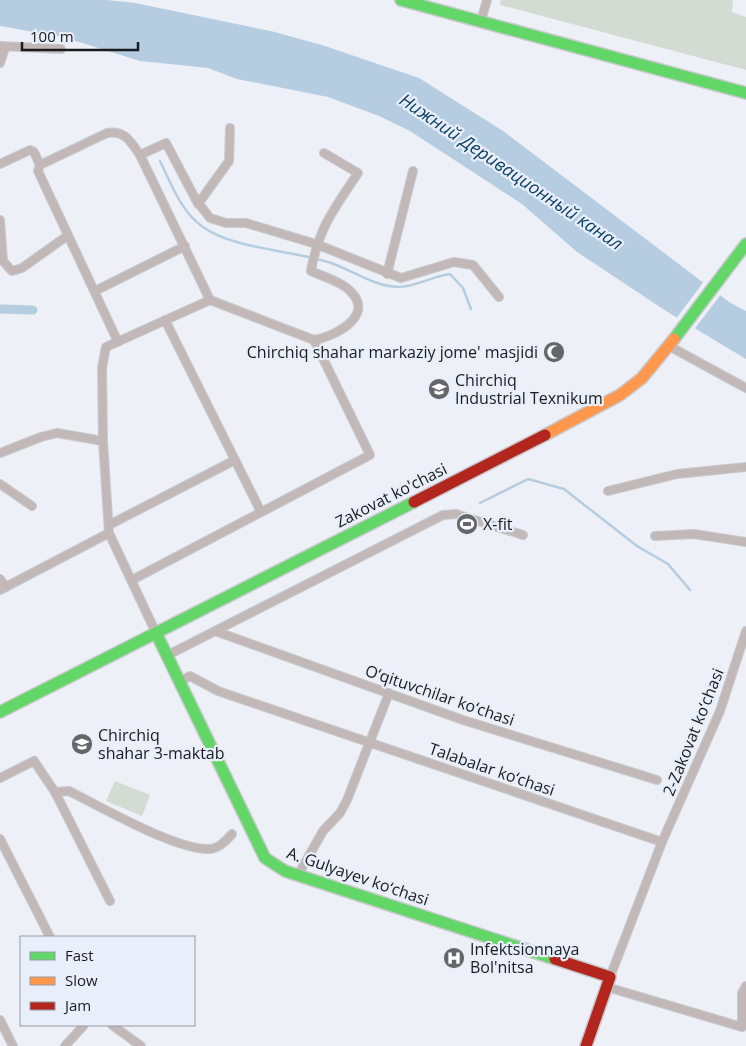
<svg xmlns="http://www.w3.org/2000/svg" width="746" height="1046" font-family="'Open Sans',sans-serif">
	<rect width="100%" height="100%" fill="#edf0f6"/>
	<g fill="#d4dbd2">
		<path d="M501,0H733L732,12L746,17V70L500,5Z"/>
		<path d="M115,781L150,795L142,816L106,801Z"/>
	</g>
	<path fill="#b6cde1" d="M0,0H107L135,3L275,32L325,46L419,78L503,131L729,302L746,311V359L666,311L577,252L522,204L410,131L379,116L328,97L237,79L208,68L140,61L63,37L0,26Z"/>
	<path fill="#edf0f6" d="M705,280L722,293L693,331L675,320Z"/>
	<g fill="none" stroke-linecap="round" stroke-linejoin="round">
		<g stroke="#b6cde1" stroke-width="2.5">
			<path d="M160,161C171,183 181,212 203,227C233,249 293,250 331,263C354,271 373,286 398,287C415,287 433,276 450,274L463,288L471,309"/>
			<path d="M480,503L528,479L564,489L637,546L668,564L690,590"/>
		</g>
		<path stroke="#b6cde1" stroke-width="9" d="M0,309L33,310"/>
		<g stroke="#c8cace" stroke-width="10">
			<g id="street">
				<path d="M483,14L487,0"/>
				<path d="M0,46L61,49"/>
				<path d="M0,63L5,48"/>
				<path d="M140,155L166,143L196,200L210,218L226,223H246L316,244L401,278L454,262L473,265L499,297"/>
				<path d="M0,164L30,150L34,152L40,165"/>
				<path d="M198,204L229,161L230,128"/>
				<path d="M0,220L3,261L12,271L22,268L67,236"/>
				<path d="M387,274L413,171"/>
				<path d="M95,291L185,246"/>
				<path d="M165,320L261,512"/>
				<path d="M118,342L38,171L40,165L107,133C125,130 130,141 140,155L210,300"/>
				<path d="M669,346L746,388"/>
				<path d="M0,453L41,437L57,433L103,441"/>
				<path d="M0,484L32,506"/>
				<path d="M608,491L677,474L746,467"/>
				<path d="M109,525L235,460"/>
				<path d="M655,536L694,534L746,542"/>
				<path d="M0,579L6,587"/>
				<path d="M132,580L370,455L314,340"/>
				<path d="M0,590L109,533"/>
				<path d="M215,631L463,720L657,780"/>
				<path d="M156,633L109,533L103,441L102,368L106,347L210,300L314,340C333,337 374,317 352,293C343,282 324,277 311,271C319,227 334,209 358,173L324,153"/>
				<path d="M166,656L443,515L456,514L523,535"/>
				<path d="M179,682L190,676L218,691L662,842"/>
				<path d="M0,778L34,761L55,792L110,901"/>
				<path d="M55,792L69,791C101,807 177,851 211,849C219,848 227,840 232,834"/>
				<path d="M0,839L50,937"/>
				<path d="M298,875L323,831L340,813L347,800L389,693"/>
				<path d="M610,977L662,842L720,711L746,631"/>
				<path d="M607,987L742,1027V993L746,986"/>
				<path d="M0,1020L13,1046"/>
				<path d="M112,1025L141,1046"/>
				<path d="M65,1046L84,1025"/>
			</g>
		</g>
		<g stroke="#c8cace" stroke-width="14">
			<g id="fast">
				<path d="M401,0L746,93"/>
				<path d="M674,339L746,244"/>
				<path d="M156,633L265,858L285,871L555,959"/>
				<path d="M0,712L414,502"/>
			</g>
		</g>
		<g stroke="#c8cace" stroke-width="14">
			<path id="slow" d="M545,435L620,395L642,378L674,339"/>
		</g>
		<g stroke="#c8cace" stroke-width="14">
			<g id="jam">
				<path d="M414,502L545,435"/>
				<path d="M555,959L610,977L586,1046"/>
			</g>
		</g>
		<use href="#street" stroke="#c3b8b8" stroke-width="8"/>
		<use href="#fast" stroke="#63d668" stroke-width="11"/>
		<use href="#slow" stroke="#ff974d" stroke-width="11"/>
		<use href="#jam" stroke="#b3261e" stroke-width="11"/>
	</g>
	<defs>
		<g id="mosque-disc" transform="scale(1.125)"><circle r="9.5" fill="#63666a" stroke="#e9effa"/><path d="M3.5-4.9A6 6 0 1 0 3.5 4.9A5 5 0 1 1 3.5-4.9Z" fill="#fff"/></g>
		<g id="university-disc" transform="scale(1.125)"><circle r="9.5" fill="#63666a" stroke="#e9effa"/><path d="M0-5L7-2L0 1L-7-2ZM-4 1L0 2.5L4 1V4Q0 6-4 4Z" fill="#fff"/></g>
		<g id="stadium-disc" transform="scale(1.125)"><circle r="9.5" fill="#63666a" stroke="#e9effa"/><path d="M0-5a6.5 5 0 1 0 0 10a6.5 5 0 1 0 0-10ZM-3.5-1.8h7v3.6h-7Z" fill="#fff"/></g>
		<g id="school-disc" transform="scale(1.125)"><circle r="9.5" fill="#63666a" stroke="#e9effa"/><path d="M0-5L7-2L0 1L-7-2ZM-4 1L0 2.5L4 1V4Q0 6-4 4Z" fill="#fff"/></g>
		<g id="hospital-disc" transform="scale(1.125)"><circle r="9.5" fill="#63666a" stroke="#e9effa"/><path d="M-5-5h3v3.5h4V-5h3V5h-3V1.5h-4V5h-3Z" fill="#fff"/></g>
	</defs>
	<g fill-rule="evenodd">
		<use href="#mosque-disc" x="554" y="352"/>
		<use href="#university-disc" x="439" y="389"/>
		<use href="#stadium-disc" x="467" y="524"/>
		<use href="#school-disc" x="82" y="744"/>
		<use href="#hospital-disc" x="454" y="958"/>
	</g>
	<g text-anchor="middle" stroke-width="4.5" stroke-linejoin="round" paint-order="stroke">
		<g font-size="16" fill="#191b1f" stroke="#e9effa" text-anchor="start">
			<text x="538" y="358" text-anchor="end">Chirchiq shahar markaziy jome' masjidi</text>
			<text x="455" y="386">Chirchiq<tspan x="455" dy="18">Industrial Texnikum</tspan></text>
			<text x="483" y="530">X-fit</text>
			<text x="98" y="741">Chirchiq<tspan x="98" dy="18">shahar 3-maktab</tspan></text>
			<text x="470" y="955">Infektsionnaya<tspan x="470" dy="18">Bol'nitsa</tspan></text>
		</g>
		<g font-size="16" fill="#191b1f" stroke="#e9effa">
			<text transform="translate(391 495) rotate(-27)" y="6">Zakovat ko'chasi</text>
			<text transform="translate(440 695) rotate(19)" y="6">O‘qituvchilar ko‘chasi</text>
			<text transform="translate(693 732) rotate(-68)" y="6">2-Zakovat ko‘chasi</text>
			<text transform="translate(492 769) rotate(19)" y="6">Talabalar ko‘chasi</text>
			<text transform="translate(358 876) rotate(19)" y="6">A. Gulyayev ko‘chasi</text>
		</g>
		<g font-size="18" font-style="italic" fill="#0e4265" stroke="#e9effa">
			<text transform="translate(511 172) rotate(34)" y="6">Нижний Деривационный канал</text>
		</g>
	</g>
	<rect x="20" y="936" width="175" height="90" fill="#e9effa" stroke="#969aa2"/>
	<rect x="30" y="952" width="25" height="8" fill="#63d668" stroke="#969aa2"/>
	<text x="65" y="961" font-size="15" fill="#191b1f">Fast</text>
	<rect x="30" y="977" width="25" height="8" fill="#ff974d" stroke="#969aa2"/>
	<text x="65" y="986" font-size="15" fill="#191b1f">Slow</text>
	<rect x="30" y="1002" width="25" height="8" fill="#b3261e" stroke="#969aa2"/>
	<text x="65" y="1011" font-size="15" fill="#191b1f">Jam</text>
	<path d="M22 42v8h116v-8" fill="none" stroke="#191b1f" stroke-width="2.5"/>
	<text x="30" y="42" font-size="15" fill="#191b1f" stroke="#e9effa" stroke-width="4" paint-order="stroke">100 m</text>
</svg>
